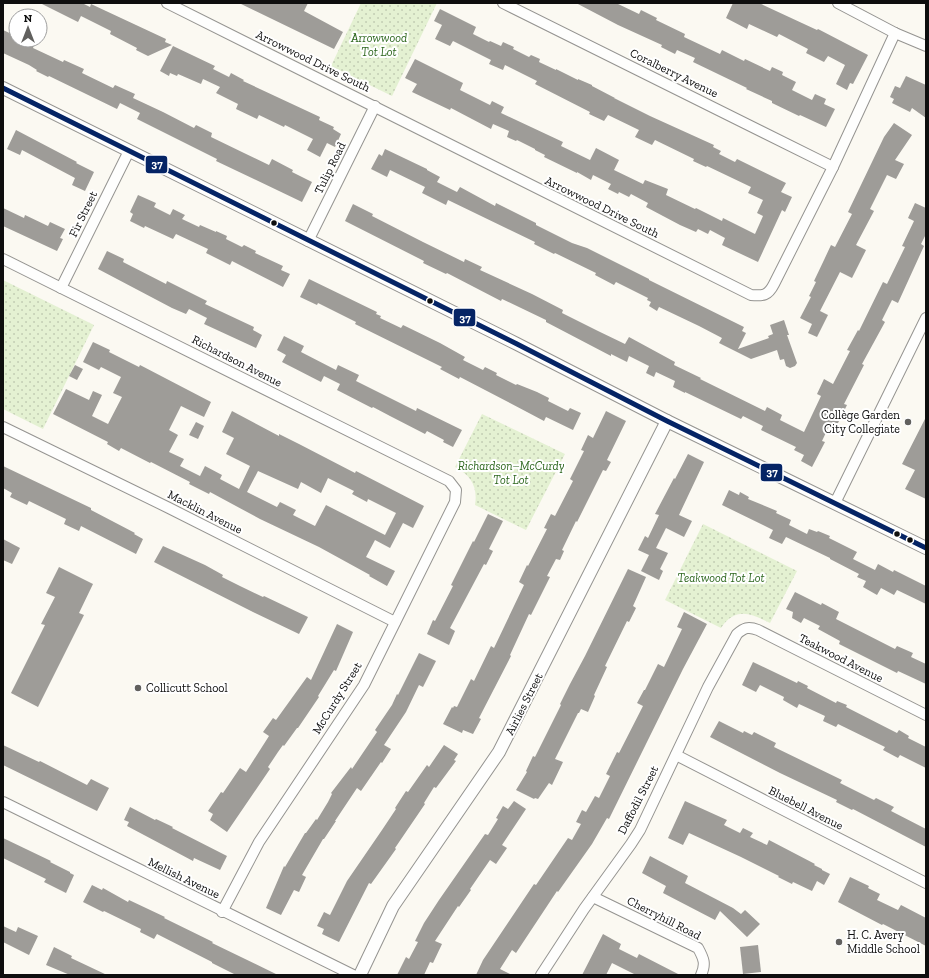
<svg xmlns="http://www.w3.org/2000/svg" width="929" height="978" font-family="'Zilla Slab',serif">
	<defs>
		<pattern id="park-dots" width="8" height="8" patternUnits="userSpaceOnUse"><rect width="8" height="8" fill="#e4f1d2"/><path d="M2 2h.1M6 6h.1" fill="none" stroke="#c2cdb3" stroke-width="1.8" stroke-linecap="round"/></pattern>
	</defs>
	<rect width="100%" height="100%" fill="#fbf9f2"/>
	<g fill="url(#park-dots)">
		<path d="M361,3H437L392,96L331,66Z"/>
		<path d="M3,280L94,325L43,429L3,409Z"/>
		<path d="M482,414L565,454L526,530L475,505C478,487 471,475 455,467Z"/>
		<path d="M703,524L797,571L770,623C751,614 736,606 721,628L665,600Z"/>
	</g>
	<g fill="#9e9c98" fill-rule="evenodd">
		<path d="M40,3H82L90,7L91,4L166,39L165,42L172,45L148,56L136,50L137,48L110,34L111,31L81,16L78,22Z"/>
		<path d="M239,3H308L304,11L343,32L334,49Z"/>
		<path d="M576,3H616L639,14L641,10L657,18L656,20L685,34L684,37L720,54L722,50L744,61L745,59L770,71L772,67L783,72L782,75L796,82L792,90L812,100L815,94L826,99L824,104L835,109L826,127L800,115L799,116L772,103V101L746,89L747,88L693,62L695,58L677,50L675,54L661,47L662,45L618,25Z"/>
		<path d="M733,3H759L817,30L818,29L868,55L853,84L850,83L847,90L836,84L845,65L828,56L824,62L806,53L808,49L779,34L777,37L749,24L747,29L726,18Z"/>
		<path d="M440,9L476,27L473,34L489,42L490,41L501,46L503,42L514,47L513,49L529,57L531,55L540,59L539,62L556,70V69L578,80V79L592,85V86L615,98H614L650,116L714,145L713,147L721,151L719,154L735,162L737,159L786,183L781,192L792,197L785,212L782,210L758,262L722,245L725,238L710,230L708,234L698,229L696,232L680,225L646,207L648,203L631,194L629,197L619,192L618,194L608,189L611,184L593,175L591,180L577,172V173L544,157L545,155L535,150V149L517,140L516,141L507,137L509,131L493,124L491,129L451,108L450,110L412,92L417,84L405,78L415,59L463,83L460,90L490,105L492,101L504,107L501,113L563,142L561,146L590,160L596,148L619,160L614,170L643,184L645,180L668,189L666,195L695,209L696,208L722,221L723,218L755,234L763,216L757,213L763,200L748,193L751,187L707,166L706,167L693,161L694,159L655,140L652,145L635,137L639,130L608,115L604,121L589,114L590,112L535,84L537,81L505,65L503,70L489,64L491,60L453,41L450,46L435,39L442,25L434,21Z"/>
		<path d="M3,30L16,36V40H24L34,45L33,48L63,62L64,60L84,69L82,73L113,88L115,85L135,94L133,98L163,112L194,128L196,125L212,133L211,137L244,153L269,165L272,159L293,170L292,172L312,182L302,202L216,161L217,159L137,119L140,113L120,103L117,109L49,76L48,77L36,71L37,70L29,65L3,53Z"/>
		<path d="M173,46L215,66L213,69L229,77L231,73L244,80L243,81L320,117L319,120L334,127L333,129L341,134L335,147L327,143L320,157L307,150L313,139L285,125L284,127L259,115L257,119L236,109L238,104L216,93L220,87L203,79L201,84L178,74L177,76L170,73L169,76L160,71Z"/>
		<path d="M906,76L926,85V118L912,108L910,112L892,103L894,99L890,97L895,86L900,88Z"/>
		<path d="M894,123L912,135L895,160L904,164L896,179L887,175L870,209L874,211L856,245L866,250L852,278L840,272L820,311L828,315L817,337L808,333L812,324L800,318L811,297L809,296L816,282L814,281L824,260L831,245L835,247L852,214L848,212L884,137Z"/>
		<path d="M16,130L77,162L76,163L94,172L85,191L72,185L75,178L22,150L20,155L7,149Z"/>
		<path d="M385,149L427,169V170L440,177L437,182L457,192L460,187L495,206L496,203L536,223V225L572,243L587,248L649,279V280L744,327L742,331L746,333L738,349L769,338L768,336L773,334L770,325L784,320L789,335H787L797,363L795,366L790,368L786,366L784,359L780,360L777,350L751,359L719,343L722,338L699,326L659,307L657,311L649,306L651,302L647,300L648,298L616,282L614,285L595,275L596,273L555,253L554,254L534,244L535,242L448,200L446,205L422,193L425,187L390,170L387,177L371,169L379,154L382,156Z"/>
		<path d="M138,195L156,203L154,207L170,215L173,209L185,215L182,219L199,227L200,225L216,232V231L227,236L226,239L242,247L244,245L256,251L255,253L283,266L281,270L290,274L283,287L232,261L230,265L206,253L208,249L176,234L173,239L145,226L144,228L130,221L133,214L130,212Z"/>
		<path d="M915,203L926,208V234L921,244L924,246L898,303L892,300L882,320L885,322L862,364L864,365L844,404L847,405L836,427L830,424L822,441L825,442L812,467L801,461L804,455L794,450L796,447L761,430L763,426L743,416L741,419L685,392V393L673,387L675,381L656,372L654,377L646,373L649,366L629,356L627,362L611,354V356L546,322V320L502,299L501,301L447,273L446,274L423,263L424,261L345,221L353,204L373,214L372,216L423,242L464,262L465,259L482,267L480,270L532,294L563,310L562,313L598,331L625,344L629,337L675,362L674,365L701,378L700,379L765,411L767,407L782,415L780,420L804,432L821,396L817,394L824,379L833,384L850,351L847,350L858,330L859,331L883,282L887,284L905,247L902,246L914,221L908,218Z"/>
		<path d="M3,208L24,218L25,215L48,226L50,222L65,229L60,238L63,239L57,251L3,226Z"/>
		<path d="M107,251L124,259L123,262L166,284L167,281L207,301L205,304L254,327L253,330L262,335L256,348L204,324L207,318L189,309L186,314L172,308L98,269Z"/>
		<path d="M309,279L377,312L376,314L381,316L380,318L401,328L403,325L440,343L465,357L463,360L483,370L485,367L497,373L496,375L516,385L517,384L537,392L549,398L548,401L568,411L570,408L581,413L573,430L546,417L544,421L527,412L460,377L459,379L440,369L442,367L355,324L356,322L318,303L317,305L300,297Z"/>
		<path d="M284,336L304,346L301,352L336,370L338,365L359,375L356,381L416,411L417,408L462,430L453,447L443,442L444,440L427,431L425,434L390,416L373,407L372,408L337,390L340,384L324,376L321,382L282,362L286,355L277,350Z"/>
		<path d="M93,342L110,350L109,352L139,367L140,365L211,402L204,417L181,406L169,430L178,435L169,452L184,459L180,466L200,476L205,466L222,475L220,479L239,489L250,466L226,454L234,438L222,432L232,411L279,436V434L299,444L355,473L356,471L424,506L413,528L403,523L390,548L375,540L366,557L395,571L387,586L369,576L370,575L319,547L260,519L210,492L209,494L189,484L190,482L151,462L150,463L121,448L119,451L107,444L108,442L53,414L66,389L89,400L93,391L102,395L92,416L108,424L122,397L113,393L121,377L101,367L99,370L83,362ZM258,471L298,489L301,482L321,493L328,478L354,491L352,494L367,502L368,499L396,513L385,535L326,505L315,526L293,515L296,510L280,502L277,507L247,492Z"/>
		<path d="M75,365L83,369L77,380L69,376Z"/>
		<path d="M606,411L626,421L607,460L611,462L606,471L603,470L577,522L576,521L562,550L564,551L560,560L556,559L547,576L550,577L531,615L529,614L510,655L511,656L479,718L481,719L473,734L463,730L462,733L443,724L452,707L453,708L454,706L457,707L471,679L474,681L491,646L494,648L524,585L519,582L527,565L528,566L547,529L544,528L551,514L555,516L573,481L570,479L584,451L581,450L588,435L593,438Z"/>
		<path d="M926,417V499L905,489L915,470L902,464Z"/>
		<path d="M196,422L204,426L198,439L189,435Z"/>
		<path d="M688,454L704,462L679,515L692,521L684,537L666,528L656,548L668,553L660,569L663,571L659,580L641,571L649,555L638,550L645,536L648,538L659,515L655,514L674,478L675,479Z"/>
		<path d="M3,466L91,508V510L135,533L134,534L143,539L136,554L81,526L79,531L64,524L66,519L29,501L27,505L10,497L12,493L3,488Z"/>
		<path d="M729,490L739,495L740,492L749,497L748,499L777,511L776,513L791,520L789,525L807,534L809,529L817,532L818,531L830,536L829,538L857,552L853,559L875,570L878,564L893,572L894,570L926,586V604L897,590L894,595L881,588L877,595L863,587L866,581L857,577L859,574L830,559V558L786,537L782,544L769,538L773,530L722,505Z"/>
		<path d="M488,514L503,521L489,549L493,551L486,565L484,564L450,628L455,631L449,645L427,634L433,620L435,621L453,586L451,585L473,541L474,542Z"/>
		<path d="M3,539L20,548L12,564L3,560Z"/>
		<path d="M163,546L205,565L223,575L222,577L240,586L263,597L264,596L308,617L299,634L251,611L154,562Z"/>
		<path d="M59,567L93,584L79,613L84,615L38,707L11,693L45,625L41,624L55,597L46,593Z"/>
		<path d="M628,569L646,577L633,606L636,608L629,622L627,621L605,666L607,667L594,695L595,696L588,712L581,709L579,713H578L555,759L563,762L552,785L549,783L538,799L535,798L534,799L516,790L527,772L526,771L533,756L535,757L561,705L560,704L570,684L585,656Z"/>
		<path d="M795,592L821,605L822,603L839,612L836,619L895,649L897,646L913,653L911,657L926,664V684L898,671L897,673L839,644L840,641L818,629L820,626L804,618L801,623L792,618L793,612L786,609Z"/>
		<path d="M684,612L707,624L683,669L609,819L607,818L592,844L558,892L557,891L516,953L512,950L500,969L512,975H476L483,960L534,884L536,885L568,838L572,840L581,824L576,822L582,810L586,812L595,796L599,798L610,776L606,774L617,752L619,753L643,706L637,703L644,690H645L658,664L664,667L682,629L677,627Z"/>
		<path d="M337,624L353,632L336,671L334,670L318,696L319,697L298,728H297L284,746L283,745L278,752L268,767L270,769L227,832L210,820L213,814L208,811L221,792L223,793L240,768L246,772L269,736L263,732L273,718L276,720L307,677L311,680Z"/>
		<path d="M419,653L436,661L423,687L419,685L406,712L384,745L391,749L382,763L381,762L361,791L357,788L335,821H336L324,839H323L302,875L306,877L299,892L294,890L281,915L266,908L284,866L285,867L305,833H306L316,819L317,820L328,802L332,794L331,793L351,767L352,769L377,732L375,730L392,705L397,694L398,695Z"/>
		<path d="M753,662L797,683L798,681L808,686L807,688L836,703L837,701L847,705L846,707L897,733L899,730L909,736L908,738L926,747V768L900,755L898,758L883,750L885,747L838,724L836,727L823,721L825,716L799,704L797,708L783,700L784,697L760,685L756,692L742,685Z"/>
		<path d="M719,721L743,733L744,731L752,735L754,732L776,743L774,747L842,780L840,783L874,800L876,798L894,807L891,811L926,829V847L853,809L852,810L836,802L837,800L780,773L710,737Z"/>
		<path d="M3,745L39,762L40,761L87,785L91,779L109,788L97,811L3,765Z"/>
		<path d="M444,745L458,754L454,760L456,761L436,788L434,787L424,803L425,804L395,848L396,849L371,884L369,883L339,942L322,934L324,929L317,926L324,912L330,915L347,881L382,830L396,809L395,808L406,791L408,792L427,765L429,767Z"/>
		<path d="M514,801L526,809L502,845L507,848L496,864L490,860L470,889L471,890L459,907L458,906L435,941L442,944L433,963L430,962L424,975H397L406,957L409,959L418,942L415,941L424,923L439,900L485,834L488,835L498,819L496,818L503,806L508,809Z"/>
		<path d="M685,801L727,820L724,825L740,833L743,828L753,833L750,837L767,845L769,840L815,864L814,865L822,869V870L830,874L824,885L817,881L812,891L793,882L792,884L778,877L779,876L741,857L689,833L683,845L668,838Z"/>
		<path d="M130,807L155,820L156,819L173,827L172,828L227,856L220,870L194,858L193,861L127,826L129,822L124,820Z"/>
		<path d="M3,838L51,861L50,862L70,872V873L74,875L66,893L44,882L46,879L3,858Z"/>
		<path d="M650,856L688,876L685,883L733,908L741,914L745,910L760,924L747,937L720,911L715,920L663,893L666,886L642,873Z"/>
		<path d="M850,877L869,886L868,888L880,894L877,900L898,910L901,905L926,918V946L883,924L882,925L838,902Z"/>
		<path d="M92,885L102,890L103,888L128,902L129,900L165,917L164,918L213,942L212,943L278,975H236L212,963V962L157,934L154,939L140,932L141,929L104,911L103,912L83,902Z"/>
		<path d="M3,926L16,932L18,927L38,936L29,955L3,942Z"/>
		<path d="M603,934L621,944L619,949L637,958L639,954L680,975H636L612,963L606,975H582Z"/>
		<path d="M758,945L761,972L743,974L740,947Z"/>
		<path d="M54,947L72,956L71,958L107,975H70L46,965Z"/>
	</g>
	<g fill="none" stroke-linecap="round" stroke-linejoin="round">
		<g stroke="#959491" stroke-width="12">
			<g id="minor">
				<path d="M167,3L751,295C763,296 768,296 774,284L833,167L895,33"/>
				<path d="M503,3L833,167"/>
				<path d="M838,3L895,33L926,46"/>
				<path d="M308,241L375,106"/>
				<path d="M3,259L449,481L456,490L455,502L364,685L259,842L222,912"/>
				<path d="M61,288L129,151"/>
				<path d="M3,427L169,508L395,622"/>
				<path d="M835,503L926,318"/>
				<path d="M676,755L926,883"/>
				<path d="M3,802L353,975"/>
				<path d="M593,897L698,948C704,959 706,964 701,975"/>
				<path d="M541,975L584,909L631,844L640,830L708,687L737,634C744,628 748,626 758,630L926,715"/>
			</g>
		</g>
		<g stroke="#959491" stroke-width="14">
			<g id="tertiary">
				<path d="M3,88L517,344L667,421L926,548"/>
				<path d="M360,975L393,906L499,752L667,421"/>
			</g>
		</g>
		<use href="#minor" stroke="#fefefd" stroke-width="10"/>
		<use href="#tertiary" stroke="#fefefd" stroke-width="12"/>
		<g stroke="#fff" stroke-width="8">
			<path id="bus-1" d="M3,88L517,344L667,421L926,548"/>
		</g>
		<use href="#bus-1" stroke="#052465" stroke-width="5"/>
	</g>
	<g fill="#0e0e0e" stroke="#fff" stroke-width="1.5">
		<circle cx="274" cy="223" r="3.5"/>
		<circle cx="430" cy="301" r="3.5"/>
		<circle cx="897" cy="534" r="3.5"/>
		<circle cx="910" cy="540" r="3.5"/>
	</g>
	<g fill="#61605e" stroke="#fff" stroke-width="1.5">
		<circle cx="908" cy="422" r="4"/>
		<circle cx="138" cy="688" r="4"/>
		<circle cx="839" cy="942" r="4"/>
	</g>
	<g text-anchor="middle" stroke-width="4" stroke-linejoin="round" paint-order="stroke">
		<g font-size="12" font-style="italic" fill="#2c661d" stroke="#fff">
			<text x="379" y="42">Arrowwood<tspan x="379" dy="14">Tot Lot</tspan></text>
			<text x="511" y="470">Richardson–McCurdy<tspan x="511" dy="14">Tot Lot</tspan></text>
			<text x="721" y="582">Teakwood Tot Lot</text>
		</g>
		<g font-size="12" fill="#0e0e0e" stroke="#fff">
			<text transform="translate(313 61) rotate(26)" y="4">Arrowwood Drive South</text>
			<text transform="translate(674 73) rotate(26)" y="4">Coralberry Avenue</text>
			<text transform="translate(330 168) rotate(-64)" y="4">Tulip Road</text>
			<text transform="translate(602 207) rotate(26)" y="4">Arrowwood Drive South</text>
			<text transform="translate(83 214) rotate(-64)" y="4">Fir Street</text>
			<text transform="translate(237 361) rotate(27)" y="4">Richardson Avenue</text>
			<text transform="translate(205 512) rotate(27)" y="4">Macklin Avenue</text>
			<text transform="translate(841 658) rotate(27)" y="4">Teakwood Avenue</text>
			<text transform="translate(337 698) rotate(-58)" y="4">McCurdy Street</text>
			<text transform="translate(524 704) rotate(-63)" y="4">Airlies Street</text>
			<text transform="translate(638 800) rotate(-63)" y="4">Daffodil Street</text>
			<text transform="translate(806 808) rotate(27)" y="4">Bluebell Avenue</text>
			<text transform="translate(184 878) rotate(26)" y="4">Mellish Avenue</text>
			<text transform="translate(664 918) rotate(27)" y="4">Cherryhill Road</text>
		</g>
		<g font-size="12" fill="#0e0e0e" stroke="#fff" text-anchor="start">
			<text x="900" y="419" text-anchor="end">Collège Garden<tspan x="900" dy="14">City Collegiate</tspan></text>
			<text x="146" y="692">Collicutt School</text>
			<text x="847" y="939">H. C. Avery<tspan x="847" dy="14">Middle School</tspan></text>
		</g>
	</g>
	<g stroke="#fff" stroke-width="1.5">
		<rect x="145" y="155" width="23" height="19" rx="4" fill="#052465"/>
		<rect x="453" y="308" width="23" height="19" rx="4" fill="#052465"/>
		<rect x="760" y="463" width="23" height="19" rx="4" fill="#052465"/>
	</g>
	<g font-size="11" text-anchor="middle" font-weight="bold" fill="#fff">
		<text x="157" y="168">37</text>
		<text x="465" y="322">37</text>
		<text x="772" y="476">37</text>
	</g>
	<rect width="929" height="978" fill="none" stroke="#0e0e0e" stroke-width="8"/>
	<g transform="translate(28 28)"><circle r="19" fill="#ffffff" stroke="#9f9f9f"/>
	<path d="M0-3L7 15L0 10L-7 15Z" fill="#61605e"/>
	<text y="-6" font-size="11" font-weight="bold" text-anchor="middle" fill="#0e0e0e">N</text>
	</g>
</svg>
